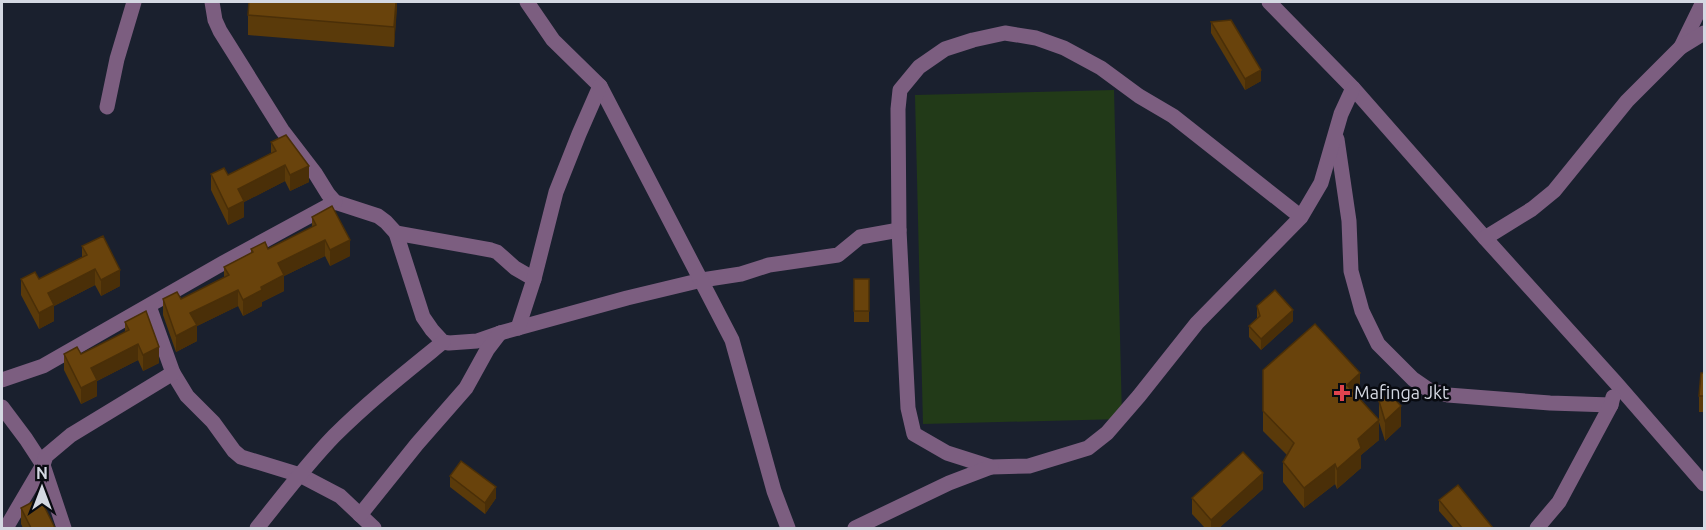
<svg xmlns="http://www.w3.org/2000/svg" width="1706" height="530" font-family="Ubuntu,sans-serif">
	<rect width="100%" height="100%" fill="#1a202e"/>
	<path fill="#223a18" d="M1114,90L1122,419L923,424L915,95Z"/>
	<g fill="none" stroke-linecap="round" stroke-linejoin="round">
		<g stroke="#7c5e80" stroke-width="15">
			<path d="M212,2L215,20L220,31L282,130L315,173L328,194L335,202L378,216L386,222L396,233L423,317L432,330L443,342L449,343L477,341L500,333L627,298L702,280L741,274L769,265L838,255L860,237L899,230"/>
			<path d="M527,2L553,40L600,86L732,340L774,491L788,528"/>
			<path d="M1269,2L1353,88L1485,238L1616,383L1704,484"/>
			<path d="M1681,47L1703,2"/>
			<path d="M107,107L117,59L134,2"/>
			<path d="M1337,139L1349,221L1351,271L1362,311L1378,344L1413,379L1429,390L1448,395L1550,403L1611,405"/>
			<path d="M1301,217L1173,116L1139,96L1101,68L1064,48L1036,38L1005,33L973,40L945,49L919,67L900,90L898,109L899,230L908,408L914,434L947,453L991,467L1029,466L1088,448L1107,433L1139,396L1197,323L1301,217L1321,183L1341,114L1353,88"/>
			<path d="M396,233L491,250L497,252L515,268L534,279"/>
			<path d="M1485,238L1532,209L1554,191L1627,101L1681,47L1704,33"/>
			<path d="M149,306L173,373L187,396L213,422L234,451L241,457L300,475L340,496L374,528"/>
			<path d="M518,328L534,279L556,192L579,134L600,86"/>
			<path d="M2,380L43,366L223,263L335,202"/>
			<path d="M2,407L26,439L43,465L64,528"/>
			<path d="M360,515L417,444L466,388L487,350L500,333"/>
			<path d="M6,528L43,465L46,456L71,435L173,373"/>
			<path d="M257,528C282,497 306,465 334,436C368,402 406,372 443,342"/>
			<path d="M855,528L949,483L991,467"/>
			<path d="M1537,528L1559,502L1611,405L1613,397"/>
		</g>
	</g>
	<g fill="#5a3a0a">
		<path d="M397,2L394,47L248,35V15Z"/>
		<path d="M1211,22L1261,81L1245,90L1211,33Z"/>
		<path d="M271,142L309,182L290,191L285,181L244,202V217L228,225L211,190V174L228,175L271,153Z"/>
		<path d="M312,217L350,256L330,266L325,256L284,276V291L262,302V306L243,316L238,306L197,326V341L176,352L163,315V299H181L224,277V267L251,253V249H268L312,227Z"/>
		<path d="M82,246L120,286L101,296L95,285L54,306V321L39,329L21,295V279H39L82,257Z"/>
		<rect x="854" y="279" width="15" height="43"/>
		<path d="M1257,306L1293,321L1261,350L1249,337V326L1257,318Z"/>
		<path d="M125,322L159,363L143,371L138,360L97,381V396L81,404L64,370V354H81L125,332Z"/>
		<path d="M1263,370L1360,393L1357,396L1379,440L1361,455V468L1337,489L1335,484L1304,508L1283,482V462L1287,455L1263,431Z"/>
		<path d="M1704,373V412H1699V396Z"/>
		<path d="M1379,401L1401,426L1385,441L1379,422Z"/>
		<path d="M450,476L496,498L485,514L450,487Z"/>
		<path d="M1263,489L1219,528H1205L1192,514V498Z"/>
		<path d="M1439,500L1493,528H1454L1439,511Z"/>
		<path d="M21,508L55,528H23L21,524Z"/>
	</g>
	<g fill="#4a2f08">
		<path d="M396,2H397V9L394,47V27Z"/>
		<path d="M1261,70V81L1245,90V79Z"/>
		<path d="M285,165V181L244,202V217L228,225V209L238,189Z"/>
		<path d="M309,166V182L290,191V175Z"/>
		<path d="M325,240V256L284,276V291L262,302V306L243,316V300L261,287L278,263Z"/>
		<path d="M350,240V256L330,266V250Z"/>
		<path d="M95,269V285L54,306V321L39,329V313L48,293Z"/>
		<path d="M120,270V286L101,296V280Z"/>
		<path d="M238,290V306L197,326V341L176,352V336L190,313Z"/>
		<path d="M1293,310V321L1261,350V339Z"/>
		<path d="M138,344V360L97,381V396L81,404V388L91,368Z"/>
		<path d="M159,347V363L143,371V355Z"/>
		<path d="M1360,373V393L1347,405V385Z"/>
		<path d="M1401,406V426L1385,441V421Z"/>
		<path d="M1379,420V440L1361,455V468L1337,489V469L1358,439Z"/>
		<path d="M1335,464V484L1304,508V488Z"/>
		<path d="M1263,473V489L1219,528H1211V520Z"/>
		<path d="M496,487V498L485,514V503Z"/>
	</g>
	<g fill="#69430c" stroke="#4a2f08" stroke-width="1.5">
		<path d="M249,2H396L394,27L248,15Z"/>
		<path d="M1231,20L1261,70L1245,79L1211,22Z"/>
		<path d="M286,135L309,166L290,175L285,165L238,189L244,201L228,209L211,174L224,168L228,175L276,151L271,142Z"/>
		<path d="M332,206L350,240L330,250L325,240L278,263L284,275L261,287L262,290L243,300L238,290L190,313L197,325L176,336L163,299L177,292L181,299L229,275L224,267L253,252L251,249L265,242L268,249L316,225L312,217Z"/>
		<path d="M103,236L120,270L101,280L95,269L48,293L54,305L39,313L21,279L35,272L39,279L87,255L82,246Z"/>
		<rect x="854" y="279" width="15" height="32"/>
		<path d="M1275,290L1293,310L1261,339L1249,326L1260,316L1257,306Z"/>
		<path d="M146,311L159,347L143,355L138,344L91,368L97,380L81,388L64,354L77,347L81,354L129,330L125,322Z"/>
		<path d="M1315,324L1360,373L1347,385L1379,420L1358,439L1361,448L1337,469L1335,464L1304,488L1283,462L1294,443L1263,411V370Z"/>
		<path d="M1701,373H1704V396H1699Z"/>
		<path d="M1389,393L1401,406L1385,421L1379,401Z"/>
		<path d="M1243,452L1263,473L1211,520L1192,498Z"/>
		<path d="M461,461L496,487L485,503L450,476Z"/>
		<path d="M1458,485L1493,528H1462L1439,500Z"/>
		<path d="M40,498L55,528H31L21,508Z"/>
	</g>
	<path fill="#e0444e" stroke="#080a10" stroke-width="2" d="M1339 384h6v6h6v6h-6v6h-6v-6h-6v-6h6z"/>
	<g text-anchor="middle" stroke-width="5" stroke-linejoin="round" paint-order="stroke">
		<g font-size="18" fill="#d4d8e2" stroke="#080a10" text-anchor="start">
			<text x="1354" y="399">Mafinga Jkt</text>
		</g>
	</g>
	<rect width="1706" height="530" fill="none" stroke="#d4d8e2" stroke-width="6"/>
	<g transform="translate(42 488)" stroke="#080a10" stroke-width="4.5" paint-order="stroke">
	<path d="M0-4.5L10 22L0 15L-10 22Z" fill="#d4d8e2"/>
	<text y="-9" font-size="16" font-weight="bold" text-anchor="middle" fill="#d4d8e2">N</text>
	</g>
</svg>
